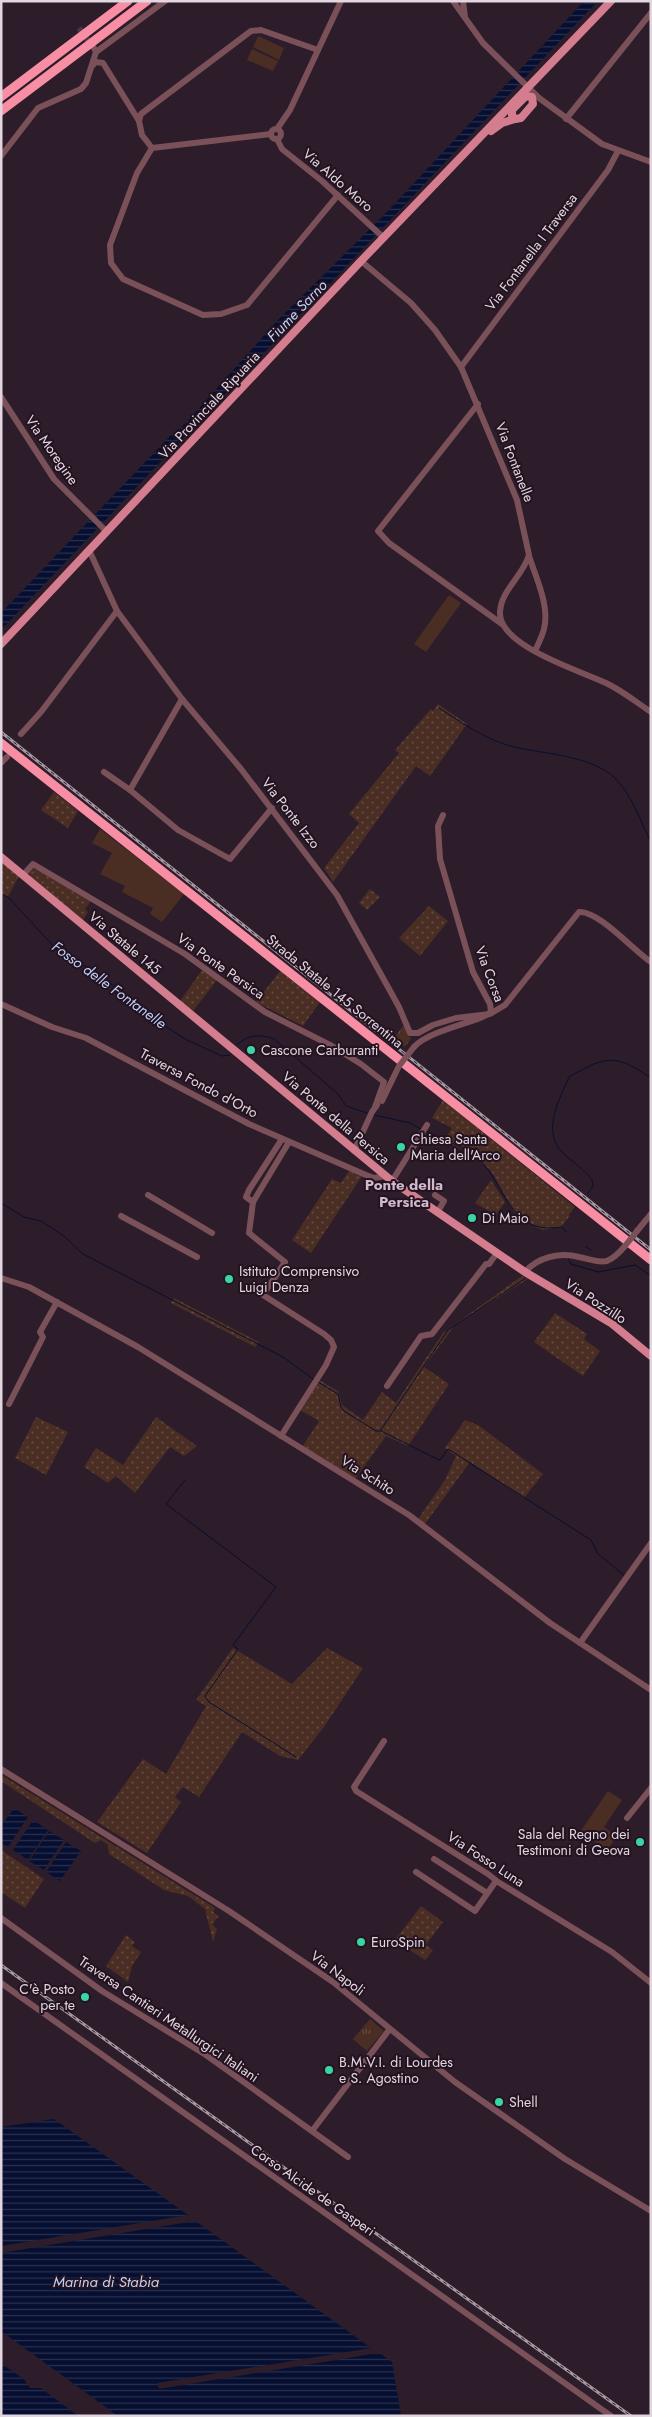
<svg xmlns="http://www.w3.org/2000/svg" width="652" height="2417" font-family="Jost,sans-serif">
	<defs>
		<pattern id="grass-dots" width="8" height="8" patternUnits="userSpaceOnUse" patternTransform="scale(1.25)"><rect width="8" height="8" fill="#4a2e24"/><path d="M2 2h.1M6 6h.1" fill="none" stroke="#644c43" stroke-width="1.8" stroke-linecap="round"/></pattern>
		<pattern id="park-tufts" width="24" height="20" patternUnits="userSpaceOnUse" patternTransform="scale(1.25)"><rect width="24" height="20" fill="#4a2e24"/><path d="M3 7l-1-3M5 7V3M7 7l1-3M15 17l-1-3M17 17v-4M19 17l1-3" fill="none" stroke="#644c43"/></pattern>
		<pattern id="water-rules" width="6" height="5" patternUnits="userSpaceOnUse" patternTransform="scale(1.25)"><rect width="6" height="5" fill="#060f31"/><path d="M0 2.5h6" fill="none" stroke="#2a314e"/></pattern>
	</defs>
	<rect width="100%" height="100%" fill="#2d1c29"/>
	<g fill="url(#grass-dots)">
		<path d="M438,704L467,724L430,776L416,766L333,882L324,868L359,823L349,814L399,753L395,750L431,709L433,711Z"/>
		<path d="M54,792L78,811L68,828L41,810Z"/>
		<path d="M1,861L19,876L8,897L1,894Z"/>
		<path d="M34,868L91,901L85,909L88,912L83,920L30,877L29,873Z"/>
		<path d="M370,889L380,897L367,910L359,903Z"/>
		<path d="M429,906L448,921L420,956L399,938Z"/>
		<path d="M202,970L217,980L193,1011L180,1001Z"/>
		<path d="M280,971L320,1002L303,1026L256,1002Z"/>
		<path d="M443,1100L576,1208L561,1227L543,1230L528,1223L514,1212L491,1171L473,1154L444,1141L452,1128L432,1118Z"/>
		<path d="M349,1171L362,1176L311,1253L292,1240L332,1179L341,1183Z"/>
		<path d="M491,1180L505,1202L496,1215L475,1203Z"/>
		<path d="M522,1276L528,1279L455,1325L424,1367L449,1384L408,1446L386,1436L355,1479L302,1447L319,1421L300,1410L319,1380L338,1391L342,1405L363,1420L382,1392L396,1403L443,1333Z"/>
		<path d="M174,1298L259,1342L255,1347L171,1303Z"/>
		<path d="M555,1313L587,1334L584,1339L600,1351L583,1376L534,1342Z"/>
		<path d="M36,1417L68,1432L46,1475L15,1458Z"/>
		<path d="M156,1417L197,1446L184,1456L170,1447L135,1493L116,1476L108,1483L84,1467L96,1448L123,1465Z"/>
		<path d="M465,1420L478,1425L543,1474L524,1498L470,1462L425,1524L418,1519L445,1480L456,1456L445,1448Z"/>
		<path d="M233,1648L292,1684L327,1648L363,1668L324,1727L298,1760L280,1756L242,1732L199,1797L183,1787L175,1797L181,1802L147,1853L97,1822L143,1759L166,1774L206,1706L196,1700Z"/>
		<path d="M3,1776L215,1908L213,1912L219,1916L212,1924L217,1929L213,1942L205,1909L188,1896L164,1890L109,1854L108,1845L101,1840L95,1843L1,1781Z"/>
		<path d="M1,1850L44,1879L25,1908L1,1892Z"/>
		<path d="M421,1906L443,1922L426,1945L433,1950L425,1960L395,1940Z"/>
		<path d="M126,1935L135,1942L132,1946L141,1952L132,1966L128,1982L106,1966Z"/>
	</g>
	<g fill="url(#park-tufts)">
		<path d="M404,1025L411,1039L405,1047L394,1038Z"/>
		<path d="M370,2019L384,2031L367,2051L353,2039Z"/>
	</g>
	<g fill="#4a2e24">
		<path d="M258,36L284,48L279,60L253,47Z"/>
		<path d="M252,49L278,61L273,71L247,60Z"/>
		<path d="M449,595L461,603L426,652L414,644Z"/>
		<path d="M100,829L184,894L162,922L150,914L153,908L122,892L125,886L100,874L112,853L92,843Z"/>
		<path d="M608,1791L622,1800L604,1827L617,1836L607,1850L580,1832Z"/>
	</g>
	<g fill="url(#water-rules)">
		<path d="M584,1H598L1,630V613L171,435L186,423L277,321L387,212Z"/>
		<path d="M14,1808L28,1817L8,1847L1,1843V1826Z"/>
		<path d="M33,1820L48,1830L28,1860L13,1850Z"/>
		<path d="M49,1831L64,1840L44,1870L29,1861Z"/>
		<path d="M66,1842L81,1851L60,1881L46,1872Z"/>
		<path d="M54,2119L188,2215L189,2222H197L371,2348L372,2354H381L392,2362L401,2416H118L1,2331V2127Z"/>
		<path d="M1,2363L24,2379L30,2388H41L78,2416H1Z"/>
	</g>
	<g fill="#2d1c29">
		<path d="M188,2215L189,2222L1,2253V2246Z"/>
		<path d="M371,2348L372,2354L159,2389L157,2383Z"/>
		<path d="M1,2361L26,2377L32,2386H42L81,2416L41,2388H30L24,2379L1,2363Z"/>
	</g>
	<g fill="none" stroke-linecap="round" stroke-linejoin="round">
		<g stroke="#060f31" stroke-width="1">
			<path d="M439,708C462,723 486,740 514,747C545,754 592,756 615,778C632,795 640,821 651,842"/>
			<path d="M1,894L8,897L57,950L102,976L142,1011L185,1039L222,1056L230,1055"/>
			<path d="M237,1045C249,1034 259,1034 274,1039L338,1094L346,1106L367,1113"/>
			<path d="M374,1115L410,1123L422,1130"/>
			<path d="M426,1131C440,1139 461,1145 474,1155C507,1180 506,1236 561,1227L567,1232"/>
			<path d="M588,1193L593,1186L592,1180C584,1169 571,1161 561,1151C542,1130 560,1098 569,1077C606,1056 615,1053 651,1078"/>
			<path d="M1,1203L24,1217L41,1221L64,1236L83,1254L283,1357L313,1379"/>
			<path d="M570,1215L576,1207"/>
			<path d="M586,1247L591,1250"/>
			<path d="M568,1258L571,1264L598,1272L635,1265L651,1276"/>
			<path d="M318,1382L338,1394L341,1407L344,1411L376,1431H380L448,1330L526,1278"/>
			<path d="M381,1431L437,1459L440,1460L448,1449L591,1540L598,1554L624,1575"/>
			<path d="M185,1480L166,1504L276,1587L233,1645L238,1649L205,1696L209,1702L296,1757"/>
		</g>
		<path stroke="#483844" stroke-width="6" stroke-dasharray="6 3" stroke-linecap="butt" d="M79,28L92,46"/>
		<g stroke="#7b5159" stroke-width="6">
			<path d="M453,1L483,43L539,98L602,144L651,162"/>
			<path d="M463,1L465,17"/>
			<path d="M96,52L165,1"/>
			<path d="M92,66L96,62L103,63L139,121L142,135L152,148"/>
			<path d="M566,119L651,13"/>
			<path d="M139,121L141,114L251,31L261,30L318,50"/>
			<circle cx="276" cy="134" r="5"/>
			<path d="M277,129L290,110L341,1"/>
			<path d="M271,134L152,148L137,173L110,245L111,263L123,279L203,315L221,314L247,305L338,195"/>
			<path d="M277,139L282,149L322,181L384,238"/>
			<path d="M1,156L38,108L81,89L86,83L96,52L94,48"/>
			<path d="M361,261L411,303L435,330L461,367L517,500L529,555C523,576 501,590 500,612C498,646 581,671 606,683C621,690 636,702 651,712"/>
			<path d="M461,367L608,170L618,151"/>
			<path d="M1,397L54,479L107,532"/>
			<path d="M478,404L378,531L389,543L502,624"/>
			<path d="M89,550L117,611L182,699L241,769L337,895L399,1007L410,1033H418L433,1025L456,1018L490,1014L505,1005L579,912C598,910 634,951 651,962"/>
			<path d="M529,556C536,578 550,606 544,629C542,637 538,644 535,651"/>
			<path d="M21,734L41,712L117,611"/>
			<path d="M1,763L7,757"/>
			<path d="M104,772L130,790L178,830L230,859L272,808"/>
			<path d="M130,790L182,699"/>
			<path d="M23,875L33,864L185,954L265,1012L332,1046L361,1064L384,1082L375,1107"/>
			<path d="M1,1004L52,1027L86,1038L249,1124L366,1175L374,1178L386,1176"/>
			<path d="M414,1047C432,1028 486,1021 491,1011L490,1004L473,972L440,859L438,826L443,815"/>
			<path d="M354,1151L372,1112L377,1105"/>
			<path d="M392,1181L427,1125"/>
			<path d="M148,1195L212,1233"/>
			<path d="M435,1195L444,1201L437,1213"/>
			<path d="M253,1202L246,1197L249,1190L282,1139"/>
			<path d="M121,1216L197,1257"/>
			<path d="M637,1231L651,1214"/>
			<path d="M525,1272C538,1257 560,1252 579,1257C589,1259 597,1263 607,1261C614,1258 620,1252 625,1246"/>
			<path d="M1,1278L29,1287L138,1347L409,1515L550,1623L651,1690"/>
			<path d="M387,1386L421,1336L432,1334L486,1264H489L497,1253"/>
			<path d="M9,1404L43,1337L40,1332L57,1302"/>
			<path d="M281,1436L326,1365L334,1347L331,1340L324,1334L263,1295L285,1262L249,1233L253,1202L289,1142"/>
			<path d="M580,1643L651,1543"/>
			<path d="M384,1741L354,1787L356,1791L488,1874L498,1882L612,1952L651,1983"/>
			<path d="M1,1769L229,1911L333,1982L455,2082L565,2159L651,2211"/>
			<path d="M627,1818L651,1788"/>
			<path d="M434,1859L487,1893"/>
			<path d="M416,1872L475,1911L496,1881"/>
			<path d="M1,1918L102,1991L206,2055L348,2157"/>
			<path d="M1,1983L611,2416"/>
			<path d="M312,2131L389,2030"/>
		</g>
		<g stroke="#d47d8f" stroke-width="8">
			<path d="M526,96L532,97L533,104L521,118L515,119L512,116V110Z"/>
			<path d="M491,131L502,123L515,119"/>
			<path d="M1,644L361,261L611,1"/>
			<path d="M1,857L392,1181L525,1272L611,1323L651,1356"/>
		</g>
		<g stroke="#f78ea4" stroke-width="9">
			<path d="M1,97L128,1"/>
			<path d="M1,111L147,1"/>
			<path d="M1,743L651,1260"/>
		</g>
		<g stroke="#a699a3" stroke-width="3">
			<g id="rail">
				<path d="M1,732L651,1250"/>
				<path d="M1,1965L631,2416"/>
			</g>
		</g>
		<use href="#rail" stroke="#231220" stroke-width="1" stroke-dasharray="4" stroke-linecap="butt"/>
		<g stroke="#7b5159" stroke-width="6">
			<path d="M382,1101L399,1066L414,1047"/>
			<path d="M625,1246L637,1231"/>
		</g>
	</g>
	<g fill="#3bd4a4" stroke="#231220" stroke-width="2">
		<circle cx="251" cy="1050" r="5"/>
		<circle cx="401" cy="1147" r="5"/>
		<circle cx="472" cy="1218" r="5"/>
		<circle cx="229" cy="1279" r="5"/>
		<circle cx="640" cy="1842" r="5"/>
		<circle cx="361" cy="1942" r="5"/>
		<circle cx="85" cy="1997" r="5"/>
		<circle cx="329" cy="2070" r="5"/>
		<circle cx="499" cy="2102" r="5"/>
	</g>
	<g text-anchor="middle" stroke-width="4" stroke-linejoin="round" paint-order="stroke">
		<g font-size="14" fill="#e2d6df" stroke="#231220">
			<text transform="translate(338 180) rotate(41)" y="5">Via Aldo Moro</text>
			<text transform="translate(531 252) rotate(-53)" y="5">Via Fontanella I Traversa</text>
			<text transform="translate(209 405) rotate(-47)" y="5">Via Provinciale Ripuaria</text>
			<text transform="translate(52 450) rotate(55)" y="5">Via Moregine</text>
			<text transform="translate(515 462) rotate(69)" y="5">Via Fontanelle</text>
			<text transform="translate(291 813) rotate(52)" y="5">Via Ponte Izzo</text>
			<text transform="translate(125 943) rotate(40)" y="5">Via Statale 145</text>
			<text transform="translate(221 966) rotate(35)" y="5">Via Ponte Persica</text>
			<text transform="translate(490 974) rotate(69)" y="5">Via Corsa</text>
			<text transform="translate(335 991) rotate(39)" y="5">Strada Statale 145 Sorrentina</text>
			<text transform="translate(199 1083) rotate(28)" y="5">Traversa Fondo d'Orto</text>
			<text transform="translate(336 1118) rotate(40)" y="5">Via Ponte della Persica</text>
			<text transform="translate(596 1301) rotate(33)" y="5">Via Pozzillo</text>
			<text transform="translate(368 1475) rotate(32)" y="5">Via Schito</text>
			<text transform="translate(486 1859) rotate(33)" y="5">Via Fosso Luna</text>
			<text transform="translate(338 1973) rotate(37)" y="5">Via Napoli</text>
			<text transform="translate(169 2019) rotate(34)" y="5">Traversa Cantieri Metallurgici Italiani</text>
			<text transform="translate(313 2190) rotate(35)" y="5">Corso Alcide de Gasperi</text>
		</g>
		<g font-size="14" fill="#e2d6df" stroke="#231220" text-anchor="start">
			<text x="261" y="1055">Cascone Carburanti</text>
			<text x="411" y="1144">Chiesa Santa<tspan x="411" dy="16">Maria dell'Arco</tspan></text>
			<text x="482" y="1223">Di Maio</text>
			<text x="239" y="1276">Istituto Comprensivo<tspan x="239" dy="16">Luigi Denza</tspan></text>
			<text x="630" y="1839" text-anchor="end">Sala del Regno dei<tspan x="630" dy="16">Testimoni di Geova</tspan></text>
			<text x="371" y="1947">EuroSpin</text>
			<text x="75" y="1994" text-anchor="end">C'è Posto<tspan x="75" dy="16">per te</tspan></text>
			<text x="339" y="2067">B.M.V.I. di Lourdes<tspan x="339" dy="16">e S. Agostino</tspan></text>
			<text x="509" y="2107">Shell</text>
		</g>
		<g font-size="15" font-style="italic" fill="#c0d1f9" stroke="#231220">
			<text transform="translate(297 311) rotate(-46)" y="5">Fiume Sarno</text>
			<text transform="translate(109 985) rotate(36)" y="5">Fosso delle Fontanelle</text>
			<text x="106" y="2287">Marina di Stabia</text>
		</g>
		<g font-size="15" font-weight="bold" fill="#d0b9cb" stroke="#231220">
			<text x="404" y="1190">Ponte della<tspan x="404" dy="17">Persica</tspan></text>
		</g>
	</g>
	<rect width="652" height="2417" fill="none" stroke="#e2d6df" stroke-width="5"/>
</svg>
